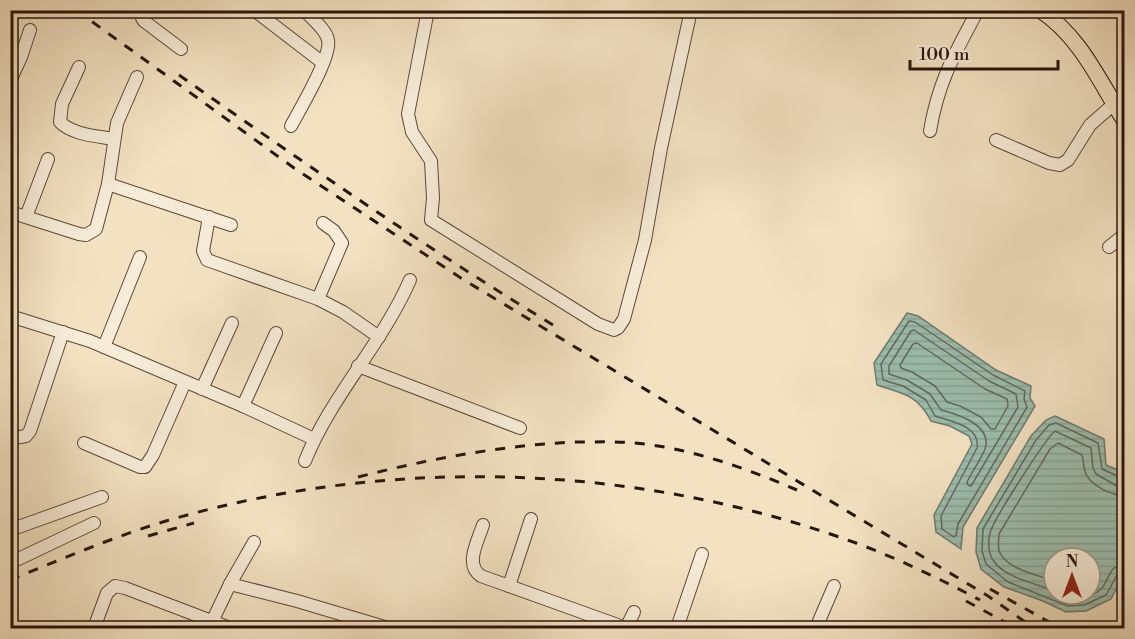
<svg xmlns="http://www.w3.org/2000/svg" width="1135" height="639" font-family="'Libre Bodoni',serif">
	<defs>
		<pattern id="water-rules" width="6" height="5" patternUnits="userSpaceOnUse" patternTransform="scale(1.5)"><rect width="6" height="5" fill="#9cbeaf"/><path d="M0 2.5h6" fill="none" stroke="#86a295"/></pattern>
	</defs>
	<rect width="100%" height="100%" fill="#f3e2c2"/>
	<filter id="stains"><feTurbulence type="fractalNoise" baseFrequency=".00333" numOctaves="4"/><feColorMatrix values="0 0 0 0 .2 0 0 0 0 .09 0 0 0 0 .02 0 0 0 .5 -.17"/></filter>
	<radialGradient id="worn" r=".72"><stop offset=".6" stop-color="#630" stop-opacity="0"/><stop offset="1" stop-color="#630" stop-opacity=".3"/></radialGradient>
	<g fill="url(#water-rules)" stroke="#6e7a6d" stroke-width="1.5" fill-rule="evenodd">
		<path d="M907,313L918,316L996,370L1031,386L1030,398L1035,406L963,527L961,549L936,532L934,515L972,444L969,436L950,426L931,421C917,394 903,394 877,385L874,363Z"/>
		<path d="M1055,416L1104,439L1106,465L1118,470L1124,475V574L1111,599L1086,611L1066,612L1043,601L1004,587L981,569L976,552L977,528L1031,436L1046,420ZM1054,558H1090V594H1054Z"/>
	</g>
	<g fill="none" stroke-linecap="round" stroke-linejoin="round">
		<g stroke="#62695d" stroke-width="1.5">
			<path d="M909,321L915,322L993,375L1025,391L1024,399L1027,407L958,524L956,535L954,537L942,529L941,516L977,448C981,426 950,421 935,416L926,400L903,386L883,380L881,364Z"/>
			<path d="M914,330L989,381L1016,394L1018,407L971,486L968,485L967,482C972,471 981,460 985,449C993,425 957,414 941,410L930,394L907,380L889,374V366L911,331Z"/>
			<path d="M917,343L985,389L1007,399L1008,406L995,429H991L981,417L960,406L947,402L935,386L912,372L901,368L900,365L913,344Z"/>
			<path d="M1124,479L1102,469L1098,443L1056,423L1049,425L1036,440L983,529L982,551L986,564L1008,582L1068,606L1084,605L1106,595L1117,575L1124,572"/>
			<path d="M1054,581C1038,575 1009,570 1000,553C997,548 999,540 999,534L1050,449L1058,443L1082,455C1084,461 1083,468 1086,474C1091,486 1112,495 1124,496"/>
			<path d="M1054,591C1036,583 1004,578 993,560C988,553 988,540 990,533C993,520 1046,438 1055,431L1091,448L1093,468L1096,474L1117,486L1124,487"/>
			<path d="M1059,594C1072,600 1090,599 1101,589C1107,583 1108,574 1114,568L1124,565"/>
		</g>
		<g stroke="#5b4839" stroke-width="14">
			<g id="minor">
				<path d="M142,10V18L144,21L181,49"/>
				<path d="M254,10L323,63"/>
				<path d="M428,10L408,114L412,132L431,161L433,198L431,220L598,324L614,330L618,328L624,319L645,240L661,148L691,10"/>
				<path d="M79,67L62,104L60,122C73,135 97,136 114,139"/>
				<path d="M10,81L21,57L30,30"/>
				<path d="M291,126C300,109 332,56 328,40C326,29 311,18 304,10"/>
				<path d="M930,131C938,82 955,53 978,10"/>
				<path d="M996,140L1049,163L1060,165L1068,160L1090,125L1114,104"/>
				<path d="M108,184L231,225"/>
				<path d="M10,212L79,234L86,235L96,229L108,184L117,123L137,77"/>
				<path d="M26,217L48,159"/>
				<path d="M209,217L203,251L207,260L318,299L343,312L379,337"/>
				<path d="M1109,247L1124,235"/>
				<path d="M318,299L342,243L334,231L323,223"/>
				<path d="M10,316L90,341L243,406L314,439"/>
				<path d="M104,347L140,257"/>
				<path d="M358,366L520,428"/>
				<path d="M202,389L232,323"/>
				<path d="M243,406L276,333"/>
				<path d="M84,443L140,467H145L153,455L185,382"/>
				<path d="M10,446L14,438L26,436L30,431L63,332"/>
				<path d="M305,461C331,396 382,344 410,280"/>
				<path d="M483,525C478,541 464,565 481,576L626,628"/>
				<path d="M10,530L102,497"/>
				<path d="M10,563L94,523"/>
				<path d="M230,584L297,601L388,628"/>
				<path d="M509,586L531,519"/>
				<path d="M94,628L107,593L115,586L125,588L230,628"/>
				<path d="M209,628L230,584L254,542"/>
				<path d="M626,628L634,612"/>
				<path d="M677,628L702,554"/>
				<path d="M816,628L834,586"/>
			</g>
		</g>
		<g stroke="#28140b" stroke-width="17">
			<path id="major" d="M1040,10C1081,37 1099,81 1124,120"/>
		</g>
		<use href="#minor" stroke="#f7ecd7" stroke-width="12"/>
		<use href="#major" stroke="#f3e2c2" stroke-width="15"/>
		<g stroke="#28140b" stroke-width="3" stroke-dasharray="10 10" stroke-linecap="butt">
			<path d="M76,10L294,168L464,280L988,596L1034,628"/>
			<path d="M179,75C301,161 425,247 553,325"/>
			<path d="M358,477C429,459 503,445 577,442C600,442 623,441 645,444C698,451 748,469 797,490"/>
			<path d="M148,536L194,523"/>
			<path d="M10,580C62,559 113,537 166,521C390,455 637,463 856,543C899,559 940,579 980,600"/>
			<path d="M990,589L1060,628"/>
			<path d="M966,601L1016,628"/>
		</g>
	</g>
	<rect width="1135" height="639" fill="none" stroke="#f3e2c2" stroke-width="36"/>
	<rect x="12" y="12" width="1111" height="615" fill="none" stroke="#28140b" stroke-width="3"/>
	<rect x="18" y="18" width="1099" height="603" fill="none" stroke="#28140b" stroke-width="1.5"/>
	<g transform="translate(1072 576)"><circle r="28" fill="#f7ecd7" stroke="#a49685" stroke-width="1.5"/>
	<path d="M0-4.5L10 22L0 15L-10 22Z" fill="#8f2418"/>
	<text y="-9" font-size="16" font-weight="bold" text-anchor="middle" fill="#28140b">N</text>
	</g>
	<path d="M910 60v9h148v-9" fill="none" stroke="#28140b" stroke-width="3"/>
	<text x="919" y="60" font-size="18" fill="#28140b" stroke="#f7ecd7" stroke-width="4.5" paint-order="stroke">100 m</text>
	<rect width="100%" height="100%" filter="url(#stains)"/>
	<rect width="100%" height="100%" fill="url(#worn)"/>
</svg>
